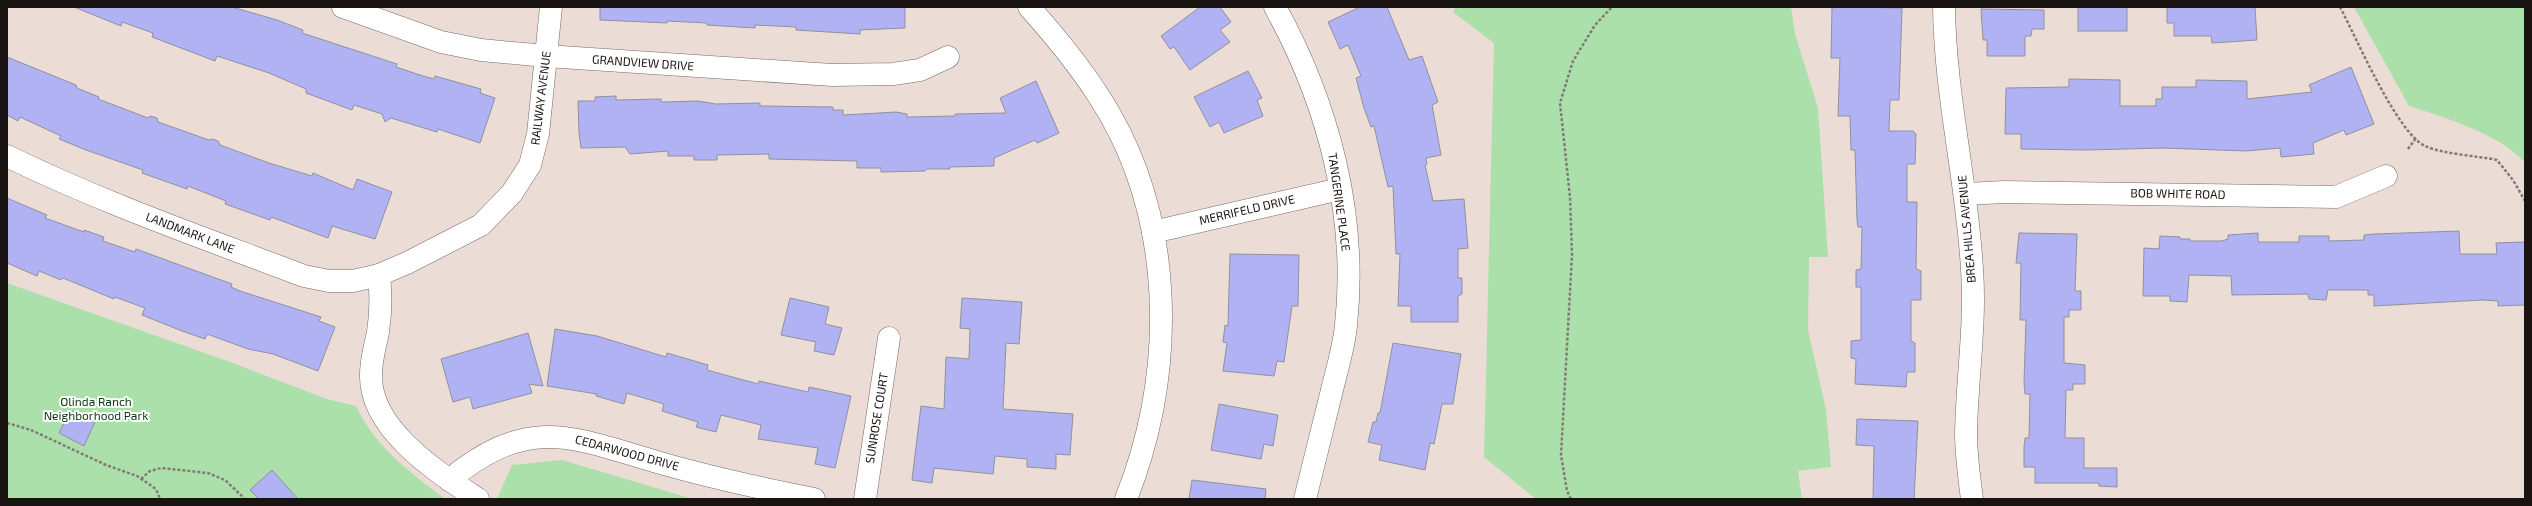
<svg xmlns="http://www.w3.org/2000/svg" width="2532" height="506" font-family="'Exo 2',sans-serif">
	<rect width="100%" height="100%" fill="#ebdcd6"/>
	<g fill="#abe0ab">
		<path d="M1456,7H1791L1795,34L1818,108L1828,257H1809L1808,330L1826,410L1831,467L1798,471L1802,499H1536L1484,457L1494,43L1453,12Z"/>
		<path d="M2354,7H2525V163C2502,135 2444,117 2409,106Z"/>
		<path d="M7,283L230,362L327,399L356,406C375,447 410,472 445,499H7Z"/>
		<path d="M562,460L693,499H497L512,465Z"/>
	</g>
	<g fill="#b1b2f4" stroke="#90919e">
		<path d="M74,7H232L277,20L303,30L302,33L397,64L396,67L423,76L434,79L435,76L481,89L480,93L495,98L480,143L438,129L437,132L391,118L385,122L382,114L354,105L352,110L306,93V89L269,73L217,56L215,61L152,37L153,33L122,22L121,26Z"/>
		<path d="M600,7H905V28L860,30V34L796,30V27L755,25V28L707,25V23L667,21V23L600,20Z"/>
		<path d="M1200,7H1220L1231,22L1220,30L1230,42L1190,70L1174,47L1170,49L1161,36Z"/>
		<path d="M1360,7H1387L1409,60L1422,56L1438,102L1432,105L1441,155L1426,158L1427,164L1425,165L1433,201L1464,199L1468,248L1458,249V278H1462V294L1458,296V322H1411V306H1398L1400,254H1396L1393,186L1388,187L1374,126L1371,127L1364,108L1356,78L1361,76L1348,45L1340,49L1328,22Z"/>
		<path d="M1832,7L1902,8L1899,100H1890L1889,131H1913L1916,134L1915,164H1907V202H1917L1916,269L1921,271V300H1911V341L1915,343V372H1907L1906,387L1855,384L1856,359L1851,358V341L1861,340V287H1856V270L1861,269L1862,227H1858L1857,220L1855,150H1851L1850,116H1838L1840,58H1831Z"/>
		<rect x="2078" y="7" width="49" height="24"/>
		<path d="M2167,7H2255L2257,40L2212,43L2211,36H2174V23H2167Z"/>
		<path d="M1981,9L2044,10V29H2032L2031,36H2025V56H1987V40H1983Z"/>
		<path d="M7,57L76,85L77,88L99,97L98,99L148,118L150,116L157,118L158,122L209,140L212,139L218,141L220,145L269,163L312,176L313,173L353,190L357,179L392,192L375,239L332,226L328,238L271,217L270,220L225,204L226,201L188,186L187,189L142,173L143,170L86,150L59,139L61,136L20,117L18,121L7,115Z"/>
		<path d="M2351,67L2374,124L2346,135L2344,130L2313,143L2314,154L2281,157L2280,148L2246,151L2163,148L2087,150L2021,149V134H2005L2006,88L2069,87V79L2120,80V106H2156V99H2162V87H2196V80L2247,81V99L2312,92L2309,85Z"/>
		<path d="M1248,71L1262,98L1257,100L1263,116L1224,133L1219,122L1210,127L1194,97Z"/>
		<path d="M1036,81L1059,133L1037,143L1035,140L994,158V166L949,167L950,169H927L925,171L881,172V168H857V161L769,159V154L717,155V160H694V156H668V151L630,154L625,147L581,148L579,133L578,101H595V97L616,96V100L661,99V102L698,101L716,104L760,103V106L833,107V110H843V115L896,112L907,114V117L955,116V114L1006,113L1000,98Z"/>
		<path d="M7,198L47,215L45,218L84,232V230L104,237L103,241L135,252L136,249L155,256L232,284L231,287L240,291L321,317L319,321L335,327L318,371L273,354L248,349L207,334L205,339L182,331L142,315L145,308L115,297L114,299L63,278L61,280L39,271L37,276L7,263Z"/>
		<path d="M2459,231L2460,254H2497L2496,243L2525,242V305L2498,306V301L2482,300L2374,306V295H2368V290H2328L2326,300L2309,299L2308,294L2232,295L2231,276L2189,275L2187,302L2170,301V296H2143L2144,248L2159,249L2160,236L2180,237V239H2190V241H2222L2228,239V235L2258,233V242H2299V236H2329V241L2364,240V235L2375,234Z"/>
		<path d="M2019,233L2077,234L2075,291H2081V310H2069V317H2064V363L2085,365V384H2073V390H2066L2065,438H2084V468H2117V487L2099,486V483H2035V467H2024V447L2025,438H2029L2030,394H2025L2024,383L2026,320H2020L2021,263H2016Z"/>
		<path d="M1230,254L1299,255L1298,306H1292L1284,362L1277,361L1274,376L1223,371L1227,343L1223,342L1225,325L1228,326Z"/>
		<path d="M790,298L829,307L825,324L842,328L834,355L814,351L816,342L781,335Z"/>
		<path d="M962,298L1022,302L1019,344L1006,343L1003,409L1073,414L1070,455L1056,454V469L1027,467V459L995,456L993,474L934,468L932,483L912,480L921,406L944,409L946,357L969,359L970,329L960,328Z"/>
		<path d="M555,329L597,336L666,357L667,353L708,365L707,370L758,384L759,381L808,392L809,387L851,396L835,468L815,464L818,448L758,439L761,425L721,415L716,432L696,427L698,422L662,411L664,404L627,393L624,404L596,396L597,394L547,386Z"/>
		<path d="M528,333L543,386L529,384L532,393L473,409L470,397L453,402L441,359Z"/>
		<path d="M1393,343L1461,354L1453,404H1442L1434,444L1430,443L1425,470L1379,460L1382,445L1368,442L1373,422H1376L1378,413H1380Z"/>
		<path d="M1219,404L1278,415L1273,446L1264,444L1261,459L1211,450Z"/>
		<path d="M70,410L95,422L84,446L59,433Z"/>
		<path d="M1857,419L1918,421L1914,499H1873L1874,446L1856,445Z"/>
		<path d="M272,470L298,499H259L250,490Z"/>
		<path d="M1192,480L1266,489L1265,499H1189Z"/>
	</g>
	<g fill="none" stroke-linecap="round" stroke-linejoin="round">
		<g stroke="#776a65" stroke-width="23">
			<g id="minor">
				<path d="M343,7L441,42L481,50L546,56L832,75L893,74L920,70L948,57"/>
				<path d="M1275,7C1328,103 1358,215 1346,325C1344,347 1337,369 1332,390C1323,426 1314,463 1305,499"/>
				<path d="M1944,7C1945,95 1967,181 1972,269C1976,323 1967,378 1966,433C1966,455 1969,477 1972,499"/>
				<path d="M7,156C103,203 204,238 304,276L329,281H353L379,275L407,263L481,225L512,193L530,165L538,134L551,7"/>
				<path d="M1966,194L2004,192L2336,197L2386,176"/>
				<path d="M1153,232L1340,189"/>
				<path d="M379,275C381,294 381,313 378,332C375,347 371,360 371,374C369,429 437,472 478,499"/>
				<path d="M449,480C531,413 573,438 664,464C713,478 764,489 814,499"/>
				<path d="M865,499L889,338"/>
			</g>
		</g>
		<g stroke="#776a65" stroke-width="23">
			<path id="tertiary" d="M1029,7C1054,35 1078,64 1098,95C1176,214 1177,370 1126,499"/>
		</g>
		<g stroke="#847a75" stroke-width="2.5" stroke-dasharray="3 2" stroke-linecap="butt">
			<path d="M2340,7C2356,37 2397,133 2425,146C2442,154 2478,156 2497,160L2513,180L2525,201"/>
			<path d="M2408,149L2416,138"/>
			<path d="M7,423L31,430L106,465L137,476L156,489L160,499"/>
			<path d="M141,479L150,471L161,468L208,473L225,480L245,499"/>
			<path d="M1571,499L1567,491L1561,455L1572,255L1570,197L1560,103L1573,61L1595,25L1612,7"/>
		</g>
		<use href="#minor" stroke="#fff" stroke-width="22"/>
		<use href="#tertiary" stroke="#fff" stroke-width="22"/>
	</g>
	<g text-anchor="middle" stroke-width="4" stroke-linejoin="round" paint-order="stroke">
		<g font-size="12" fill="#191412" stroke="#fff">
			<text transform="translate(643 63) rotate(4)" y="4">GRANDVIEW DRIVE</text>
			<text transform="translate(541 98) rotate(-83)" y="4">RAILWAY AVENUE</text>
			<text transform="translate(2178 194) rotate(1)" y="4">BOB WHITE ROAD</text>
			<text transform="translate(1339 202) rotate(82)" y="4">TANGERINE PLACE</text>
			<text transform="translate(1247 210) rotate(-13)" y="4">MERRIFELD DRIVE</text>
			<text transform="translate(1967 229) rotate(-95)" y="4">BREA HILLS AVENUE</text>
			<text transform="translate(190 233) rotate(21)" y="4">LANDMARK LANE</text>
			<text transform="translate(877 418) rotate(-81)" y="4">SUNROSE COURT</text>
			<text transform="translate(627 453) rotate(15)" y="4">CEDARWOOD DRIVE</text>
		</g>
		<g font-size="12" fill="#07390e" stroke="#fff">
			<text x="96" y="406">Olinda Ranch<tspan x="96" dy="14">Neighborhood Park</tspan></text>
		</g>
	</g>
	<rect width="2532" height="506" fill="none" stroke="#191412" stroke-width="16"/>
</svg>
